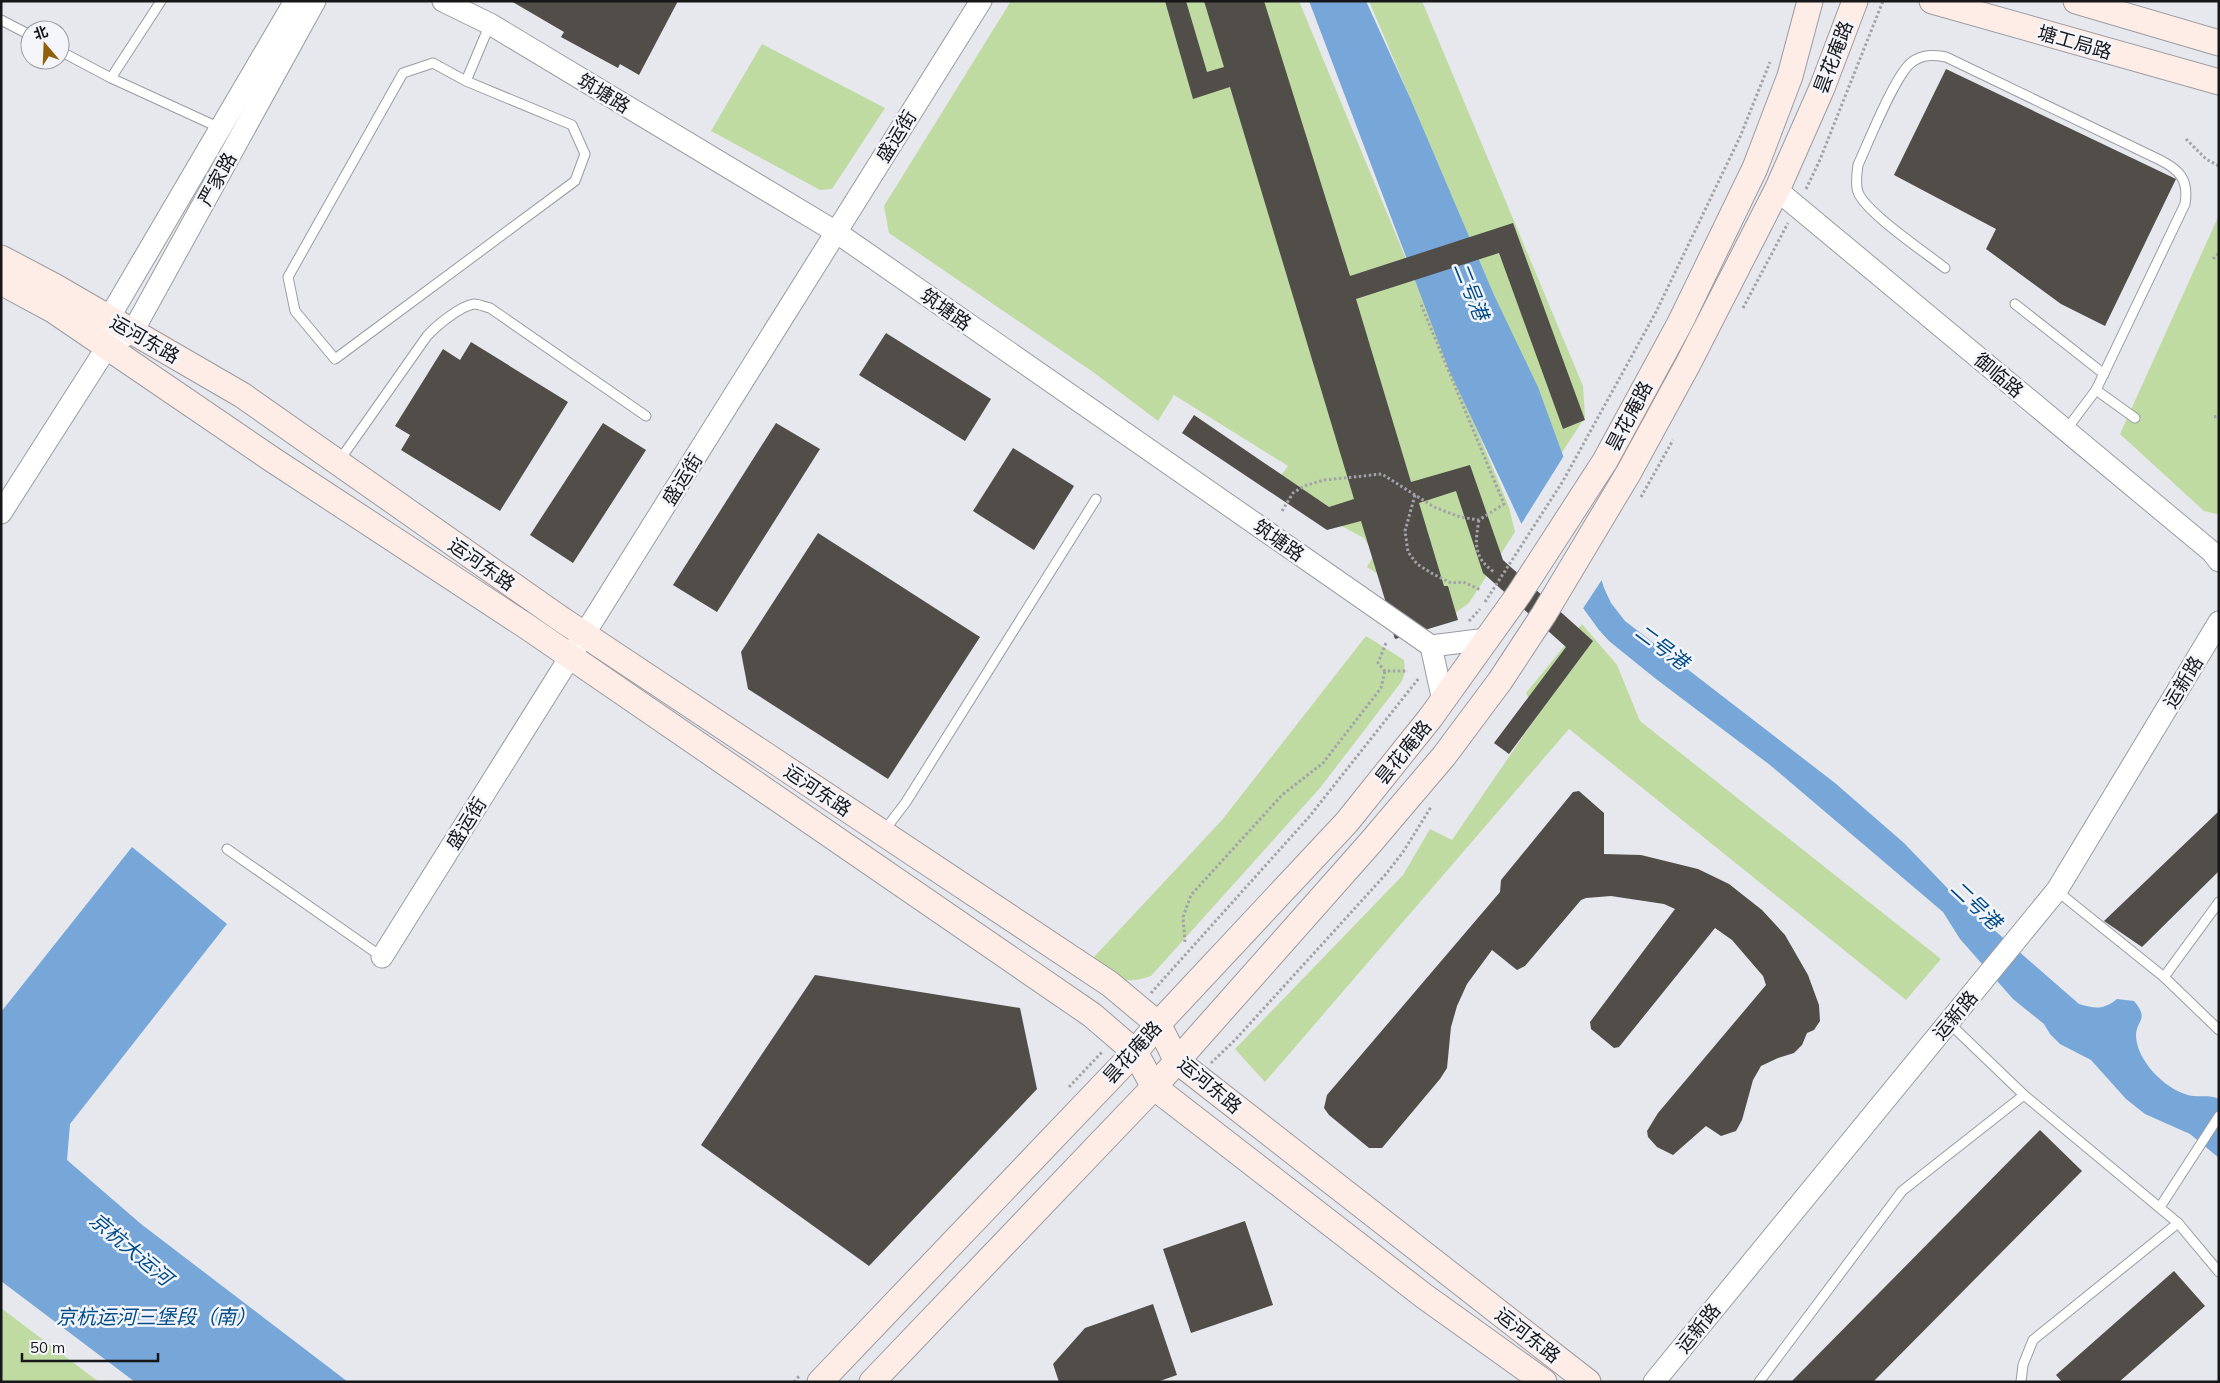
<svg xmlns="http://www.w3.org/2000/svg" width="2220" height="1383" font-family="Mulish,'Noto Sans SC',sans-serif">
	<rect width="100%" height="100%" fill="#e6e8ee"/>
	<g fill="#bfdba2">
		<path d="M1011,1H1299L1509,507L1515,532L1469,603L1454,614H1440L1367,567L1374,555L1364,538L1271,489L1288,466L1174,395L1158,421L1093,372L889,233L884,206Z"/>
		<path d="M1369,1H1422L1583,386L1585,417L1561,454Z"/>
		<path d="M762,44L885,108L832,189L820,190L711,131Z"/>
		<path d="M2219,215V513L2217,514L2204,511L2120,434Z"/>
		<path d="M1582,624L1617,665L1640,721L1941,959L1906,1000L1569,729L1265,1082L1235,1049L1403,875L1430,829L1452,840L1537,716L1526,693Z"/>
		<path d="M1366,636L1404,660L1405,672L1402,681L1320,788L1151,976C1121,986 1115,978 1093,958L1222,820Z"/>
		<path d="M1,1308L99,1382H1Z"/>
	</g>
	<g fill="#77a6d9">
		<path d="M1309,1H1366L1411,100L1494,295L1538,387L1565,461L1604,588L1611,603L1625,621L1835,783L1904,843L1954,895L2079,1004C2096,1009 2103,1010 2117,999L2134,1001C2150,1020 2136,1020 2136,1036C2137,1061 2165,1089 2188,1095C2198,1098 2210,1094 2219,1099V1158L2190,1134L2145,1114L2126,1099L2091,1060L2060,1044L2050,1034L2044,1024L2013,999L1960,939L1943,912L1770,765L1656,679L1609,641L1599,630L1521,523L1449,370Z"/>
		<path d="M132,847L227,924L70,1124L67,1160L141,1224L348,1382H135L1,1281V1012Z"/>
	</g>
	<path fill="#e6e8ee" d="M1565,454L1603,578L1582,610L1520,526Z"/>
	<g fill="#514d49">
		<path d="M511,1H678L639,75L620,64L618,68L561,37L564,32Z"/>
		<path d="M1165,1H1186L1207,72L1224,67L1204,1H1264L1350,276L1513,223L1585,420L1563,429L1499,253L1356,299L1411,482L1470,465L1503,560L1593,641L1509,754L1494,743L1566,647L1483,573L1456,491L1419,503L1444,586H1448L1458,620L1395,639L1384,604L1386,603L1361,521L1327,530L1182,433L1194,415L1329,507L1354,499L1230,87L1193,99Z"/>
		<path d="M1946,69L2176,179L2105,326L2061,304L1986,249L1996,229L1894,175Z"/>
		<path d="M886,333L991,399L965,441L859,375Z"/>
		<path d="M471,342L568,402L500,511L401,450L410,435L395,426L443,349L460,360Z"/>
		<path d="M603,423L646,450L573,563L530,535Z"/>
		<path d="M776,423L820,449L717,612L673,585Z"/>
		<path d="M1013,448L1074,486L1034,550L973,511Z"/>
		<path d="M818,533L980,637L888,779L748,689L741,652Z"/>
		<path d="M1579,791L1604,813V854L1641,855L1698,869L1729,884L1762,910L1785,935L1808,975L1819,1005L1820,1021L1814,1030L1807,1033L1802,1045L1794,1053L1778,1058L1761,1066L1753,1080L1742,1120L1736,1131L1721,1136L1706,1126L1673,1155L1657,1147L1648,1137L1647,1131L1658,1113L1766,985L1763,976L1732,940L1715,928L1619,1047L1614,1048L1591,1029L1590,1022L1675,909L1664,904L1611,896L1586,898L1581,900L1525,966L1517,970L1492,950L1467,984L1457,1006L1451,1027L1447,1068L1440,1079L1382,1148H1369L1329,1115L1324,1108L1327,1095L1500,892L1501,880L1573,792Z"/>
		<path d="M2219,811V871L2142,947L2104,921Z"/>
		<path d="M815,975L1020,1008L1037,1089L869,1266L701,1145Z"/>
		<path d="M2040,1130L2082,1171L1873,1382H1791Z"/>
		<path d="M1245,1221L1273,1305L1191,1333L1163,1249Z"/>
		<path d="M2174,1271L2205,1306L2119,1382H2062L2056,1375Z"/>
		<path d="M1153,1304L1177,1375L1157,1382H1059L1053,1364L1085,1328Z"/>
	</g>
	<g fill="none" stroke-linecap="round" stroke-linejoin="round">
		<g stroke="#9a9ca2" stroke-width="11">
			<g id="service">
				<path d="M1,20L30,35"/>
				<path d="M60,51L111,78L220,128"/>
				<path d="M111,78L161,1"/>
				<path d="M466,81L572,125L585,154L575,181L335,359L295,311L288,277L403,73L433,63L466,81L490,24"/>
				<path d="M1945,268C1926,253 1865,212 1858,192C1855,184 1857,173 1858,165C1868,143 1896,73 1912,62C1923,54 1933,55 1946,57L2160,160C2180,170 2189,180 2185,204L2096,390L2066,430"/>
				<path d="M2015,304L2104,374"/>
				<path d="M2096,390L2135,418"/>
				<path d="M339,461L427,336C436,326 460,306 474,304C479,304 485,307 490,308L646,416"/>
				<path d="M884,831L906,802L1096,499"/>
				<path d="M227,849L382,957"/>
				<path d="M2057,891L2164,977L2219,1030"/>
				<path d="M2164,977L2219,902"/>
				<path d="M1948,1022L2024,1095L2178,1223L2219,1272"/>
				<path d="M2160,1207L2219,1116"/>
				<path d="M1759,1382L1902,1191L2024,1095"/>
				<path d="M2021,1382L2023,1365L2033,1340L2178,1223"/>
			</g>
		</g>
		<g stroke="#9a9ca2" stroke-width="23">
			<g id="tertiary">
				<path d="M443,1L490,24L836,232L1431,646L1487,639"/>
				<path d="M1777,190L2212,552L2219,561"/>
				<path d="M108,334L109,318L295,1"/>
				<path d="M1,513L107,347L133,331L315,1"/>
				<path d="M1431,646L1443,701"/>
				<path d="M382,957L981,1"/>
				<path d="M1654,1382L2057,890L2219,622"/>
			</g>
		</g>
		<g stroke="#9a9ca2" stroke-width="27">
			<g id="secondary">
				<path d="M1932,1L2219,82"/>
				<path d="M2076,1L2219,43"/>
				<path d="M1,258L54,286L242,395L561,619L1110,984L1158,1024L1177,1061L1588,1382"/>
				<path d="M1,282L53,310L273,460L529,628L1092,1015L1135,1052L1154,1087L1424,1296L1544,1382"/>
				<path d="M820,1382L1135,1052L1158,1024L1347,822L1431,717L1519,594L1605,461L1680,323L1755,168L1790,76L1810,1"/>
				<path d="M872,1382L1154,1087L1371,842L1444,756L1500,681L1544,614L1629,472L1688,364L1777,190L1822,88L1855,1"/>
			</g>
		</g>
		<g stroke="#a2a3a8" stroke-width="3" stroke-dasharray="2.5 2.5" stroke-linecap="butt">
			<path d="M2186,139L2206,159L2219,166"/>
			<path d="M1806,189L1819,162L1883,1"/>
			<path d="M2213,259L2219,253"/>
			<path d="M1743,308L1788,223"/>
			<path d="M2214,417L2219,416"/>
			<path d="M1415,495L1405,531L1408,552L1417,564L1433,574L1451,583L1463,582L1481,590"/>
			<path d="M1641,497L1673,440"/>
			<path d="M1282,511L1293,493L1304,486L1324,480L1382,474L1434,507L1460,517L1479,520L1504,504L1420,302"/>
			<path d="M1479,520C1475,543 1473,557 1494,572"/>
			<path d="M1485,602L1563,481L1656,312L1740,137L1770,62"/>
			<path d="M1469,621L1480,609"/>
			<path d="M1386,643L1378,663L1385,671H1408"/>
			<path d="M1185,942L1183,917L1191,895L1282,795L1323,763L1381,688L1385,671"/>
			<path d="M1151,993L1309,817L1419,678"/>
			<path d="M1211,1063L1235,1040L1386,874L1403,852L1431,807"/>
			<path d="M1069,1087L1102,1052"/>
			<path d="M794,1382L800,1375"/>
		</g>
		<use href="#service" stroke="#fff" stroke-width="9"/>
		<use href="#tertiary" stroke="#fff" stroke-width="21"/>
		<use href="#secondary" stroke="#feede6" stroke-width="25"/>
	</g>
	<g text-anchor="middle" stroke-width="5" stroke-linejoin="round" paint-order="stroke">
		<g font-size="19" fill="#171719" stroke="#f3f5fb">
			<text transform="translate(2075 42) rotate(16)" y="7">塘工局路</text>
			<text transform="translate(1833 57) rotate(-69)" y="7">昙花庵路</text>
			<text transform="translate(604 93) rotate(31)" y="7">筑塘路</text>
			<text transform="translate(896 136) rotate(-58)" y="7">盛运街</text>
			<text transform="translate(217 179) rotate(-61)" y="7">严家路</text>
			<text transform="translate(946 309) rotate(35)" y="7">筑塘路</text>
			<text transform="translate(145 339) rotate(30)" y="7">运河东路</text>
			<text transform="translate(1999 375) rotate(40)" y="7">御临路</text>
			<text transform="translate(1629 416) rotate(-62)" y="7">昙花庵路</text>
			<text transform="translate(682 479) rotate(-58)" y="7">盛运街</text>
			<text transform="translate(1279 540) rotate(35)" y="7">筑塘路</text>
			<text transform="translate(482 564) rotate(35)" y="7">运河东路</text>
			<text transform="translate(2183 682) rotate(-59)" y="7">运新路</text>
			<text transform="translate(1403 752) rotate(-51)" y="7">昙花庵路</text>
			<text transform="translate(818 790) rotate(34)" y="7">运河东路</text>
			<text transform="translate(466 823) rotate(-58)" y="7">盛运街</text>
			<text transform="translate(1955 1015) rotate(-50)" y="7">运新路</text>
			<text transform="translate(1132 1052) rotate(-48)" y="7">昙花庵路</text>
			<text transform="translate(1210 1085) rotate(40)" y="7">运河东路</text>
			<text transform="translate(1698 1328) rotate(-51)" y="7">运新路</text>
			<text transform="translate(1528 1335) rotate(38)" y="7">运河东路</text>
		</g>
		<g font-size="20" font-style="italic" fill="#014d8a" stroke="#f3f5fb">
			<text transform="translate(1471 291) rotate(68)" y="7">二号港</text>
			<text transform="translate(1662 647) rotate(37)" y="7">二号港</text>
			<text transform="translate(1976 905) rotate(43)" y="7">二号港</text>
			<text transform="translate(131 1249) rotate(40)" y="7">京杭大运河</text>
			<text x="156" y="1324">京杭运河三堡段（南）</text>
		</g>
	</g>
	<rect width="2220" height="1383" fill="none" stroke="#171719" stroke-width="5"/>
	<g transform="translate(45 45) rotate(341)"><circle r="24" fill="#f3f5fb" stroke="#9b9ca1"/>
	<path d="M0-4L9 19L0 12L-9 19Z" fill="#90600c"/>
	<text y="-8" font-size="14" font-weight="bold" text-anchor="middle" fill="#171719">北</text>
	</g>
	<path d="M22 1353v8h136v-8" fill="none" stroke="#171719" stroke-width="2.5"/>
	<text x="30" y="1353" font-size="15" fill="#171719" stroke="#f3f5fb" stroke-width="4" paint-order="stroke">50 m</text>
</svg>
